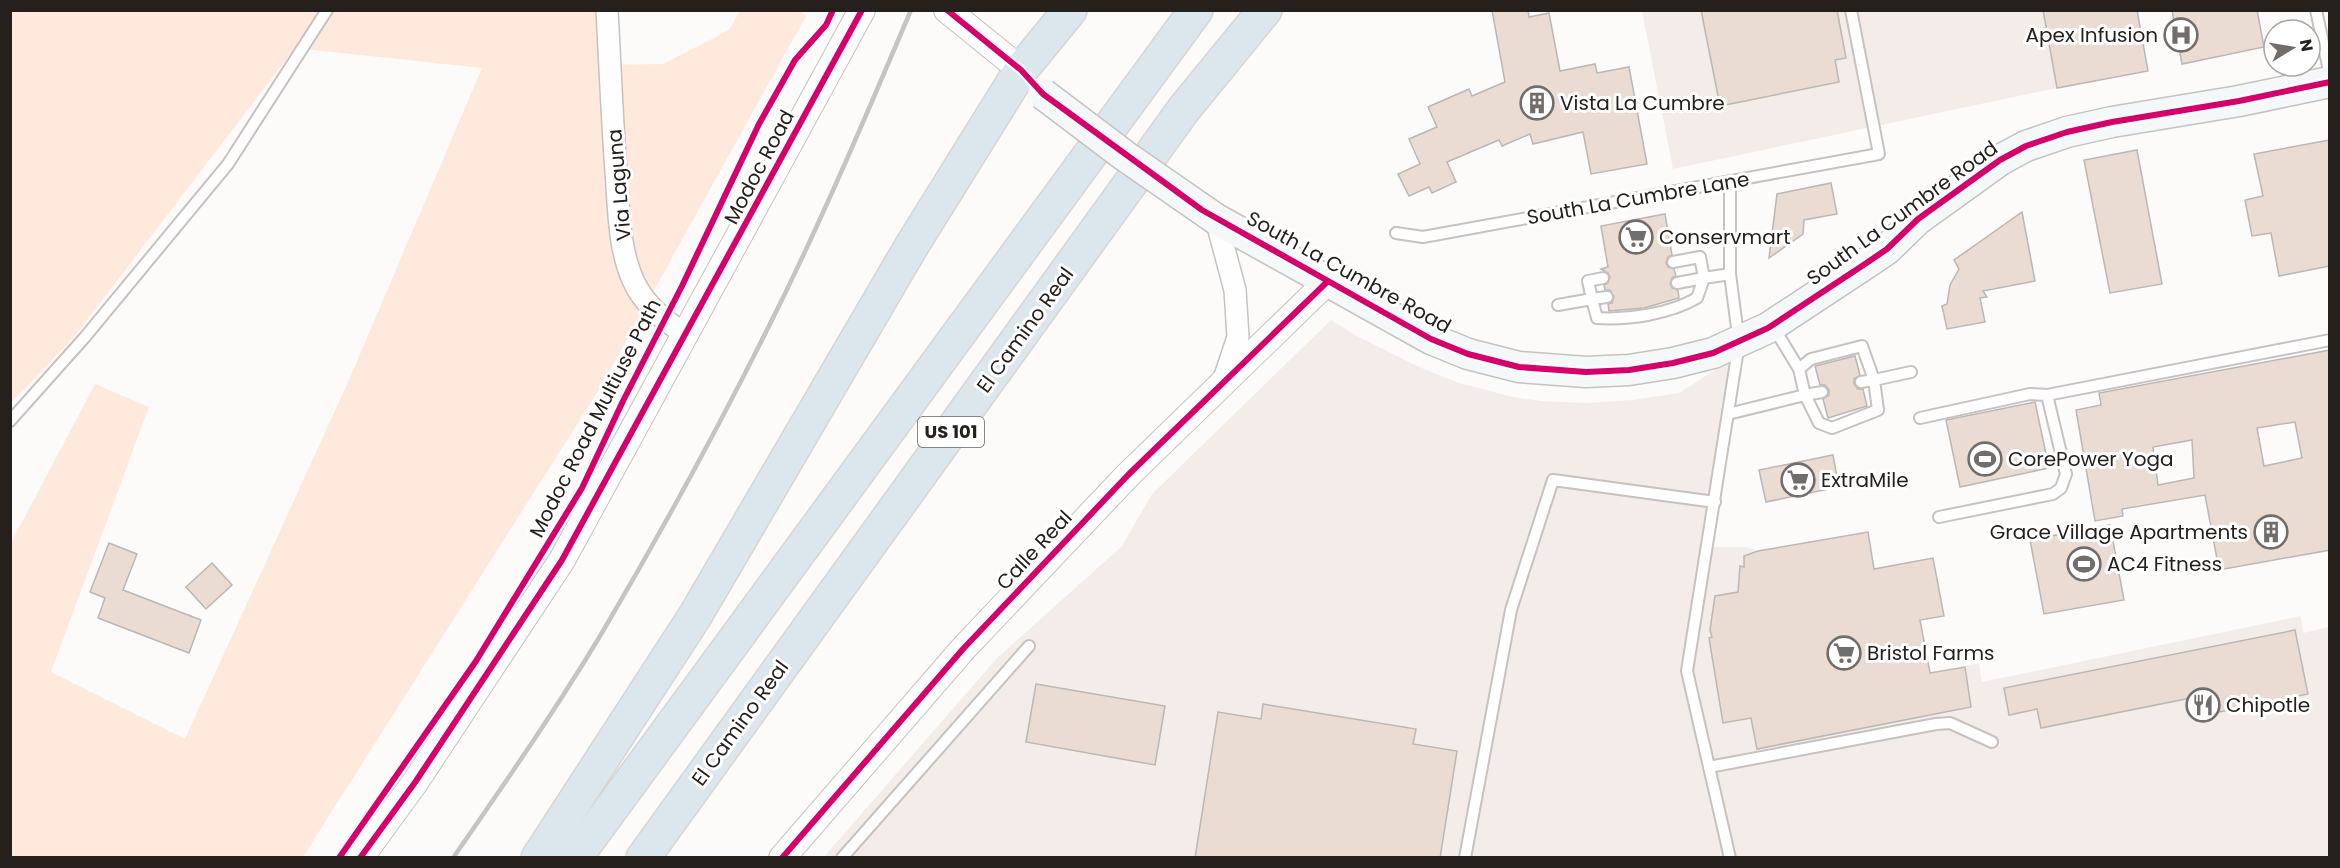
<svg xmlns="http://www.w3.org/2000/svg" width="2340" height="868" font-family="Poppins,sans-serif">
	<rect width="100%" height="100%" fill="#fdfbfa"/>
	<g fill="#f4ece8">
		<path d="M1642,11H2137L2148,71L2057,88L1673,169Z"/>
		<path d="M1331,320L1355,335L1419,367L1459,383L1513,397L1542,401L1586,403L1632,400L1679,393L1737,356L1708,547H1746L1758,551L1868,532L1875,569L1933,558L1944,616L1920,620L1931,673L1979,663L1982,682L2301,616L2303,633L2329,627V857L823,858L997,658L1122,546L1152,494Z"/>
	</g>
	<path fill="#fee9dc" d="M11,11H595L599,65L663,64L729,30L740,11H801L806,16L600,388L303,857H11V543L95,384L149,407L51,672L185,739L349,380L482,68L295,48L74,337L11,403Z"/>
	<g fill="#eadcd3" stroke="#bab7b5" stroke-width="1.5" fill-rule="evenodd">
		<path d="M1492,10H1528L1529,17L1549,13L1560,71L1595,64L1597,73L1629,67L1647,164L1591,174L1583,132L1533,144L1530,134L1502,146L1499,140L1447,162L1456,182L1432,193L1429,187L1409,196L1398,174L1420,164L1409,139L1437,127L1428,107L1469,89L1472,96L1505,82Z"/>
		<path d="M1701,10H1837L1846,58L1835,60L1839,82L1720,106Z"/>
		<path d="M2043,10H2137L2148,71L2057,88Z"/>
		<path d="M2172,10H2257L2264,47L2182,64Z"/>
		<path d="M2330,140V266L2279,276L2271,233L2252,236L2245,200L2263,196L2254,154Z"/>
		<path d="M2137,150L2162,284L2110,293L2084,160Z"/>
		<path d="M1831,183L1837,214L1804,220L1803,234L1769,258L1777,194Z"/>
		<path d="M2022,212L2035,281L1983,291L1987,297L1980,298L1985,322L1947,329L1942,306L1947,304L1950,285L1959,269L1954,260Z"/>
		<path d="M1665,214L1672,255L1668,257L1666,263L1668,267L1674,269L1676,276L1672,278L1670,284L1672,288L1678,290L1679,298L1644,308L1609,311L1608,304L1612,303L1614,297L1610,290H1605L1604,285L1608,283L1610,277L1608,273L1601,269L1608,267L1601,226Z"/>
		<path d="M2330,350V550L2219,570L2205,495L2122,509L2123,516L2095,521L2076,410L2101,405L2099,393ZM2295,422L2302,458L2264,466L2257,428ZM2192,440L2194,478L2158,485L2153,447Z"/>
		<path d="M1855,356L1860,375L1854,379V384L1858,389H1863L1867,406L1828,418L1823,399L1829,395V390L1825,385H1820L1815,366Z"/>
		<path d="M2035,402L2049,468L1960,487L1946,420Z"/>
		<path d="M1833,455L1839,487L1766,502L1759,470Z"/>
		<path d="M2110,525L2124,600L2044,614L2030,540Z"/>
		<path d="M1868,532L1874,569L1933,558L1944,616L1920,620L1930,673L1965,667L1971,707L1757,749L1751,718L1723,723L1709,638L1712,637L1710,630L1715,596L1738,592L1740,566L1744,567V556L1758,551Z"/>
		<path d="M109,543L137,554L123,590L201,620L189,653L98,618L105,598L90,592Z"/>
		<path d="M212,563L232,585L206,609L186,587Z"/>
		<path d="M2295,630L2308,694L2194,717L2191,698L2041,728L2037,709L2009,715L2004,688Z"/>
		<path d="M1036,684L1165,706L1155,765L1026,742Z"/>
		<path d="M1263,704L1416,729L1413,744L1457,751L1440,858H1195L1218,712L1261,719Z"/>
	</g>
	<g fill="none" stroke-linecap="round" stroke-linejoin="round">
		<g stroke="#c5c2c0" stroke-width="14">
			<g id="service">
				<path d="M2316,10L2330,75"/>
				<path d="M1396,233L1423,237L1879,154L1851,10"/>
				<path d="M1673,262L1700,257L1704,278L1677,283"/>
				<path d="M1730,274L1739,343L1687,671L1730,858"/>
				<path d="M1607,297L1592,299L1597,318C1629,320 1669,314 1697,298L1704,278L1730,274V181"/>
				<path d="M1558,305L1592,299L1588,281L1603,278"/>
				<path d="M1774,328L1799,369L1805,395L1822,392"/>
				<path d="M1799,369L1811,359L1862,346L1874,380L1861,382"/>
				<path d="M2047,395L2330,340"/>
				<path d="M1728,414L1805,395L1819,423L1832,428L1878,410L1874,380L1911,372"/>
				<path d="M1920,418L2030,394L2047,395L2066,474L2061,488L2053,494L1939,517"/>
				<path d="M10,421L85,337L228,164L327,10"/>
				<path d="M1709,767L1936,724L1950,723L1992,742"/>
				<path d="M842,858L1029,646"/>
				<path d="M1465,858L1511,610L1553,480L1715,502"/>
			</g>
		</g>
		<g stroke="#c5c2c0" stroke-width="24">
			<g id="minor">
				<path d="M607,10C610,64 612,118 616,171C619,209 618,254 637,288C649,309 667,323 687,335"/>
				<path d="M1216,219L1235,290L1238,337L1223,382"/>
			</g>
		</g>
		<g stroke="#c5c2c0" stroke-width="28">
			<g id="tertiary">
				<path d="M947,10L1021,70"/>
				<path d="M360,858L416,781L562,560L862,10"/>
				<path d="M782,858L963,649L1128,475L1327,282"/>
			</g>
		</g>
		<g stroke="#c5c2c0" stroke-width="33">
			<path id="secondary" d="M1216,219L1431,339L1468,354L1519,367L1586,372L1629,370L1673,363L1713,353L1768,328L1865,264L1887,249L1918,219L2000,160L2026,146L2067,132L2112,122L2239,101L2330,82"/>
		</g>
		<g stroke="#d7d5d4" stroke-width="36">
			<g id="motorway">
				<path d="M538,858L695,616L911,247L1021,70L1070,10"/>
				<path d="M575,858L1196,10"/>
				<path d="M643,858L1184,109L1265,10"/>
			</g>
		</g>
		<use href="#service" stroke="#fffefe" stroke-width="10"/>
		<use href="#minor" stroke="#fffefe" stroke-width="21"/>
		<use href="#tertiary" stroke="#fffefe" stroke-width="26"/>
		<use href="#secondary" stroke="#f4f8f9" stroke-width="30"/>
		<use href="#motorway" stroke="#dbe7ed" stroke-width="33"/>
		<path stroke="#c4c4c3" stroke-width="4.5" d="M453,858C505,783 557,708 603,631C662,531 718,428 770,324C821,222 866,116 911,10"/>
		<g stroke="#c5c2c0" stroke-width="33" stroke-linecap="butt">
			<path id="secondary-bridge" d="M1043,94L1125,156L1216,219"/>
		</g>
		<use href="#secondary-bridge" stroke="#f4f8f9" stroke-width="30"/>
		<g stroke="#fff" stroke-width="10">
			<g id="cycleway">
				<path d="M947,10L1021,70L1043,94L1202,210L1431,339L1468,354L1519,367L1586,372L1629,370L1673,363L1713,353L1768,328L1865,264L1887,249L1918,219L2000,160L2026,146L2067,132L2112,122L2239,101L2330,82"/>
				<path d="M339,858L476,661L582,488L623,401L682,286L759,124L795,60L826,25L833,10"/>
				<path d="M360,858L416,781L562,560L862,10"/>
				<path d="M782,858L963,649L1128,475L1327,282"/>
			</g>
		</g>
		<use href="#cycleway" stroke="#d6006c" stroke-width="6"/>
	</g>
	<defs>
		<g id="hospital-ring" transform="scale(1.725)"><circle r="9.5" fill="#fff" stroke="#716d6a" stroke-width="1.5"/><path d="M-5-5h3v3.5h4V-5h3V5h-3V1.5h-4V5h-3Z" fill="#716d6a"/></g>
		<g id="building-ring" transform="scale(1.725)"><circle r="9.5" fill="#fff" stroke="#716d6a" stroke-width="1.5"/><path d="M-4-6H4V6H1V3H-1V6H-4ZM-2.5-4.3h1.7v1.8h-1.7ZM.8-4.3h1.7v1.8H.8ZM-2.5-1h1.7V.8h-1.7ZM.8-1h1.7V.8H.8Z" fill="#716d6a"/></g>
		<g id="supermarket-ring" transform="scale(1.725)"><circle r="9.5" fill="#fff" stroke="#716d6a" stroke-width="1.5"/><path d="M-6-5.5h2.5l.6 2H6L4.5 2H-2.5L-4.4-4H-6ZM-1.5 3.2a1.3 1.3 0 1 0 .1 0ZM3 3.2a1.3 1.3 0 1 0 .1 0Z" fill="#716d6a"/></g>
		<g id="stadium-ring" transform="scale(1.725)"><circle r="9.5" fill="#fff" stroke="#716d6a" stroke-width="1.5"/><path d="M0-5a6.5 5 0 1 0 0 10a6.5 5 0 1 0 0-10ZM-3.5-1.8h7v3.6h-7Z" fill="#716d6a"/></g>
		<g id="restaurant-ring" transform="scale(1.725)"><circle r="9.5" fill="#fff" stroke="#716d6a" stroke-width="1.5"/><path d="M-5-6h1v4h1v-4h1v4h1v-4h1v5L-1.5 .5V6h-2V.5L-5-1ZM5-6V6H3V1.5H1.5Q1.5-4 5-6Z" fill="#716d6a"/></g>
	</defs>
	<g fill-rule="evenodd">
		<use href="#hospital-ring" x="2181" y="35"/>
		<use href="#building-ring" x="1537" y="103"/>
		<use href="#supermarket-ring" x="1636" y="237"/>
		<use href="#stadium-ring" x="1985" y="459"/>
		<use href="#supermarket-ring" x="1798" y="480"/>
		<use href="#building-ring" x="2271" y="532"/>
		<use href="#stadium-ring" x="2084" y="564"/>
		<use href="#supermarket-ring" x="1844" y="653"/>
		<use href="#restaurant-ring" x="2203" y="705"/>
	</g>
	<g text-anchor="middle" stroke-width="6" stroke-linejoin="round" paint-order="stroke">
		<rect fill="#fff" stroke="#666360" stroke-width="1.5" x="918" y="417" width="66" height="30" rx="4.5"/>
		<g font-size="18" font-weight="bold" fill="#25201c">
			<text x="951" y="438">US 101</text>
		</g>
		<g font-size="20" fill="#25201c" stroke="#fff" text-anchor="start">
			<text x="2158" y="42" text-anchor="end">Apex Infusion</text>
			<text x="1560" y="110">Vista La Cumbre</text>
			<text x="1659" y="244">Conservmart</text>
			<text x="2008" y="466">CorePower Yoga</text>
			<text x="1821" y="487">ExtraMile</text>
			<text x="2248" y="539" text-anchor="end">Grace Village Apartments</text>
			<text x="2107" y="571">AC4 Fitness</text>
			<text x="1867" y="660">Bristol Farms</text>
			<text x="2226" y="712">Chipotle</text>
		</g>
		<g font-size="20" fill="#25201c" stroke="#fff">
			<text transform="translate(759 167) rotate(-62)" y="7">Modoc Road</text>
			<text transform="translate(619 185) rotate(-95)" y="7">Via Laguna</text>
			<text transform="translate(1638 198) rotate(-10)" y="7">South La Cumbre Lane</text>
			<text transform="translate(1902 213) rotate(-36)" y="7">South La Cumbre Road</text>
			<text transform="translate(1349 272) rotate(29)" y="7">South La Cumbre Road</text>
			<text transform="translate(1025 330) rotate(-54)" y="7">El Camino Real</text>
			<text transform="translate(595 418) rotate(-63)" y="7">Modoc Road Multiuse Path</text>
			<text transform="translate(1034 550) rotate(-47)" y="7">Calle Real</text>
			<text transform="translate(740 723) rotate(-54)" y="7">El Camino Real</text>
		</g>
	</g>
	<rect width="2340" height="868" fill="none" stroke="#25201c" stroke-width="24"/>
	<g transform="translate(2292 48) rotate(79)"><circle r="28" fill="#ffffff" stroke="#a8a6a4" stroke-width="1.5"/>
	<path d="M0-4.5L10 22L0 15L-10 22Z" fill="#716d6a"/>
	<text y="-9" font-size="16" font-weight="bold" text-anchor="middle" fill="#25201c">N</text>
	</g>
</svg>
